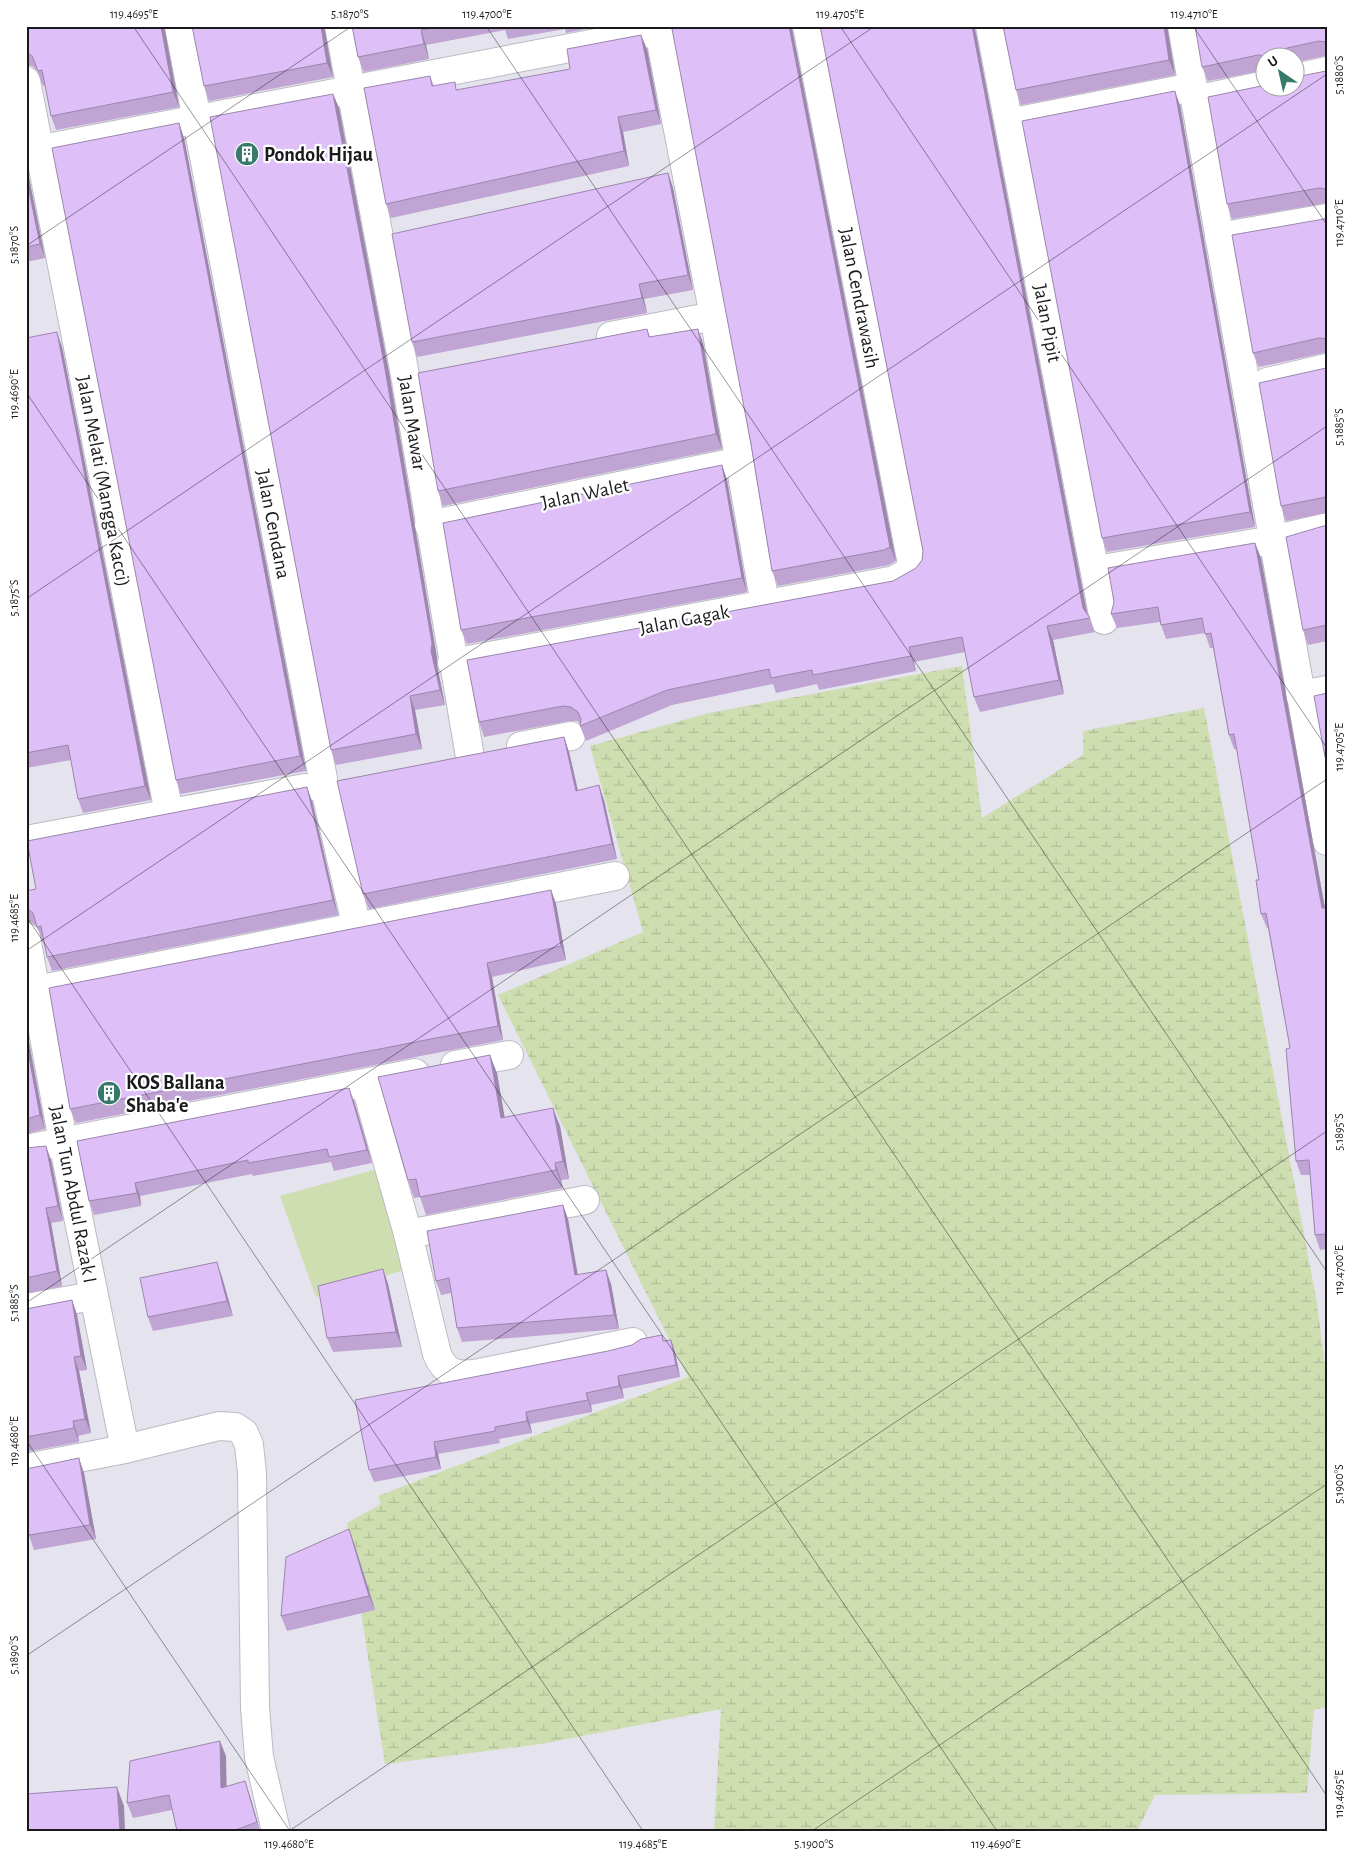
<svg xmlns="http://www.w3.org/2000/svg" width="1353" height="1857" font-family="'Alegreya Sans',sans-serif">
	<defs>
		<pattern id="wetland-marsh" width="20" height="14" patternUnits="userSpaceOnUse" patternTransform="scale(1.25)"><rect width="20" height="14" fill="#cedeb0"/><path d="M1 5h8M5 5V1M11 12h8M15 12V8" fill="none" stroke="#b0be97"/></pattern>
	</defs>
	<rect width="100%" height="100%" fill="#e5e3ed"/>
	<path fill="#cedeb0" d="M381,1168L414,1267L316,1297L280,1196Z"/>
	<path fill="url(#wetland-marsh)" d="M962,666L982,818L1083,755V731L1204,708L1317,1303L1327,1382V1707L1314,1710L1307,1793L1155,1795L1138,1829L1130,1831H714L721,1709L541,1744L385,1764L347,1523L381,1504L378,1496L688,1377L498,995L643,932L590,746L709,713Z"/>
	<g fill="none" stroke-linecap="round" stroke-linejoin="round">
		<g stroke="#bcbac3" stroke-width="30">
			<g id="minor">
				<path d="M179,26L324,784L357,928"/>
				<path d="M339,26L405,375L470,757"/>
				<path d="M658,26L714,316L765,604"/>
				<path d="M990,26L1104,620"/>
				<path d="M1182,26L1327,841"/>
				<path d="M1296,78L1327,71"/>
				<path d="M26,81L169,813"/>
				<path d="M1195,100L1266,85"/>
				<path d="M1009,123L1193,87"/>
				<path d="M26,152L685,26"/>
				<path d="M1219,237L1327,218"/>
				<path d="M611,336L714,316"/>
				<path d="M1267,382L1327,368"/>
				<path d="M429,525L741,461"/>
				<path d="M1096,570L1273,540L1327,527"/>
				<path d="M452,663L895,580L913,569L807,26"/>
				<path d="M1300,695L1327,690"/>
				<path d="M521,746L571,736"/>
				<path d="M26,840L305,788"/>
				<path d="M26,937L63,1142L125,1449"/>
				<path d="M26,992L615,876"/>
				<path d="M455,1065L509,1055"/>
				<path d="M365,1083L408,1234L437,1354C445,1373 455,1376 474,1374L633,1342"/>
				<path d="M26,1149L415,1073"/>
				<path d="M408,1234L585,1200"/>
				<path d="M26,1308L93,1296"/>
				<path d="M26,1468L125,1449L219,1426L235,1427L244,1433L249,1445L252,1473L255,1707L259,1757L276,1831"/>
			</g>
		</g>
		<use href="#minor" stroke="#fff" stroke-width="28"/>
	</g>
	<g fill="#bfa4d4">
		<path d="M26,26H164L179,107L56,130L51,116L45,85L43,86L37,70L32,66H26Z"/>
		<path d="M192,26H324L333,77L209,101L204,86Z"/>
		<path d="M352,26H600L566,33L565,29L508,39L505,30L426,45L429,59L364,72L358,57Z"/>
		<path d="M680,26H792V29L896,561L889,565L778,586L772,571Z"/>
		<path d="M820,26H975V29L1087,613L1090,618L1095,632L1053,640L1064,694L980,712L974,697L965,652L914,662L916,671L819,690L817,684L776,693L773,684L672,705L586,741L580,726L581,724L577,721H569L484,737L479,722L893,581L916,568L922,560L923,551Z"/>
		<path d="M1003,26H1167L1175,75L1021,105L1016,90Z"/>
		<path d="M1327,26V56H1324L1296,62V58H1266V70L1208,81L1202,67Z"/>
		<path d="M647,49L661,124L623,132L629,166L391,218L386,204L430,76L434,86L458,90L570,69Z"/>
		<path d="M1326,71H1327V203L1232,219L1227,204Z"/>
		<path d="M333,94L339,108L390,378L437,658V665L445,705L415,710L422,749L336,765L331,750Z"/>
		<path d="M1180,105L1255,527L1107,552L1102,538Z"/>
		<path d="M179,123L184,138L306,771L181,794L176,780Z"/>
		<path d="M26,168L28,173L45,258L26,262Z"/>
		<path d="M668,173L673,188L693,290L644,299L647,313L417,357L412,342Z"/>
		<path d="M1327,218V353H1324L1259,367L1253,353L1324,219Z"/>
		<path d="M647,329L650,337L703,343L722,449L443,506L438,491Z"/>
		<path d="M26,338L62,347L151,800L83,813L78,799L71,760L26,768Z"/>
		<path d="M1327,368V513L1286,521L1281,506Z"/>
		<path d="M722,465L727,480L747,592L467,644L461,630Z"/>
		<path d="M1327,525V641L1308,645L1303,630Z"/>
		<path d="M1255,543L1261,558L1325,908H1327V1249L1320,1250L1315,1235L1310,1175H1301L1296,1161L1290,1048L1268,928H1267L1261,914L1259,880L1237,749H1234L1229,735L1213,648H1210L1205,633L1166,639L1160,622L1117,628L1111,614Z"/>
		<path d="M564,737L569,752L578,790L604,800L617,859L369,909L363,894Z"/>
		<path d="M312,801L338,915L52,971L47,957L44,941H43L37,927L31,922H26V891L36,889Z"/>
		<path d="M551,890L556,904L566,960L492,977L503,1040L76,1123L70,1109Z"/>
		<path d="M26,1026L45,1129L26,1134Z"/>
		<path d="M497,1073L504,1117L560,1126L569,1179L561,1180L563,1188L426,1215L420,1197L414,1198L408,1180Z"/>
		<path d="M354,1101L372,1163L334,1171L331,1162L253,1176L252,1174L140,1196L141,1206L94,1215L89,1201L77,1141Z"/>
		<path d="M26,1148L51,1160L63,1221L51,1223L62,1286L26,1294Z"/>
		<path d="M563,1205L568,1219L578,1275L611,1284L619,1329L462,1342L457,1328L451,1293L441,1295L436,1281Z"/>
		<path d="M383,1269L388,1284L402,1347L333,1352L327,1338Z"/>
		<path d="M222,1277L233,1316L153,1331L148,1317Z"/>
		<path d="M72,1300L77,1315L87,1370L79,1371L91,1433L78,1436L79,1442L26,1452V1309Z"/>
		<path d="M662,1335L664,1341L671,1340L675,1352L680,1377L622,1389L624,1398L591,1405L592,1412L530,1424L532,1433L499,1439L500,1443L438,1454L441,1469L374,1482L369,1470L608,1351L632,1345Z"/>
		<path d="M26,1469L84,1473L96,1539L34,1550L28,1532L26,1533Z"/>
		<path d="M354,1543L375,1610L287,1631L281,1616Z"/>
		<path d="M226,1756V1786L250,1796L260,1831H177L172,1810L133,1818L127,1803Z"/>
	</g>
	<g fill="#9b86ad">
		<path d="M161,26H164L179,107L173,92Z"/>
		<path d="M321,26H324L333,77L327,63Z"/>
		<path d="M789,26H792V29L896,561L890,547Z"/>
		<path d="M972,26H975V29L1088,618L1083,608Z"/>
		<path d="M1164,26H1167L1175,75L1169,60Z"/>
		<path d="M421,30L426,45L429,59L424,44Z"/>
		<path d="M641,35L647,49L661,124L656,110Z"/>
		<path d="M1280,52L1282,58H1276Z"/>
		<path d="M1175,91L1180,105L1255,527L1250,512Z"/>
		<path d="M333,94L339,108L390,378L437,658V665L445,705L440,690L431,651Z"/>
		<path d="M618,117L623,132L629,166L624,151Z"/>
		<path d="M179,123L184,138L306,771L300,756Z"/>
		<path d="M26,168L28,173L45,258L40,244L26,176Z"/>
		<path d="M668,173L673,188L693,290L688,275Z"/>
		<path d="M639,284L644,299L647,313L642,298Z"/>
		<path d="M698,329L703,343L722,449L716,434Z"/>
		<path d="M57,332L62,347L151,800L145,786Z"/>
		<path d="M722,465L727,480L747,592L742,578Z"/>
		<path d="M1255,543L1261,558L1327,919L1322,908Z"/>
		<path d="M1047,626L1053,640L1064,694L1059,680Z"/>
		<path d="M909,647L914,662L916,671L911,656Z"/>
		<path d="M410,696L415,710L422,749L416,734Z"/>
		<path d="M564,737L569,752L581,805L576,791Z"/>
		<path d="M599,785L604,800L617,859L612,844Z"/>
		<path d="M307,787L312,801L338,915L333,900Z"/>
		<path d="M551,890L556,904L566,960L561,946Z"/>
		<path d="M487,963L492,977L503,1040L498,1026Z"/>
		<path d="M26,1026L45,1129L40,1115L26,1041Z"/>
		<path d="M490,1055L497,1073L508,1136L501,1118Z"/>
		<path d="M349,1088L354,1101L372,1163L367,1150Z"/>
		<path d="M553,1108L560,1126L569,1179L563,1161Z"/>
		<path d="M46,1146L51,1160L63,1221L58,1206Z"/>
		<path d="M555,1163L561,1180L563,1188L556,1170Z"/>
		<path d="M135,1183L140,1196L141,1206L137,1193Z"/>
		<path d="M563,1205L568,1219L580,1289L575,1275Z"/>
		<path d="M46,1208L51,1223L62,1286L57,1271Z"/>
		<path d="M217,1262L222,1277L233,1316L227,1301Z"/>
		<path d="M383,1269L388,1284L402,1347L396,1332Z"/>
		<path d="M606,1270L611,1284L619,1329L614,1315Z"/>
		<path d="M72,1300L77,1315L87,1370L81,1356Z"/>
		<path d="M671,1340L675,1352L680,1377L676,1365Z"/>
		<path d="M74,1357L79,1371L91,1433L85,1419Z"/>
		<path d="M618,1376L622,1389L624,1398L619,1386Z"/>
		<path d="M586,1393L591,1405L592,1412L588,1400Z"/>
		<path d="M526,1412L530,1424L532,1433L527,1421Z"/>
		<path d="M73,1421L78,1436L79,1442L74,1428Z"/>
		<path d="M434,1442L438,1454L441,1469L436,1457Z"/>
		<path d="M79,1458L84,1473L96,1539L90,1525Z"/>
		<path d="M349,1529L354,1543L375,1610L369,1596Z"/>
		<path d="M220,1741L226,1756L227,1803L221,1788Z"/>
		<path d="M245,1781L250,1796L260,1831L257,1822Z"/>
		<path d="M117,1787L124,1806L125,1831H120Z"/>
	</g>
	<g fill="#debff7" stroke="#9b86ad">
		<path d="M26,26H161L173,92L51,116L42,70L38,71L32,56L26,52Z"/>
		<path d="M192,26H321L327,63L204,86Z"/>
		<path d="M352,26H442L421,30L424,44L358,57Z"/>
		<path d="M680,26H789L890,547L884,550L772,571L751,444L672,29Z"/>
		<path d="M820,26H972L1083,608L1090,618L1047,626L1059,680L974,697L962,637L909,647L911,656L813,675L812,670L771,678L769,669L667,690L580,726L581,719L578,712L571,707L563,706L479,722L467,660L893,581L916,568L922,560L923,551Z"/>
		<path d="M1003,26H1164L1169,60L1016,90Z"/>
		<path d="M1195,26H1327V42L1319,41L1287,48L1280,52L1276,58H1268L1266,56L1258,55L1202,67Z"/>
		<path d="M641,35L656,110L618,117L624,151L386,204L364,88L430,76L432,86L455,82L456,90L570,69L567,49Z"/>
		<path d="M1326,71H1327V189L1319,188L1227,204L1208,97L1266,85V88H1296V77Z"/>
		<path d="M1175,91L1250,512L1102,538L1022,121Z"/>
		<path d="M333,94L384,363L432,643L431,651L440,690L410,696L416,734L331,750L210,117Z"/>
		<path d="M179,123L300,756L176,780L52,148Z"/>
		<path d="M668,173L688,275L639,284L642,298L412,342L392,234Z"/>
		<path d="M26,176L40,244L26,247Z"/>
		<path d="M1327,218V339L1319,338L1253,353L1232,235L1324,219Z"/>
		<path d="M647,329L649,337L698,329L716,434L438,491L418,373Z"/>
		<path d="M57,332L145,786L78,799L68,745L26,753V338Z"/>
		<path d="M1326,368H1327V498L1326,497L1281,506L1259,383Z"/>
		<path d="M722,465L742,578L461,630L443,523Z"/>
		<path d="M1327,525V625L1303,630L1286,537Z"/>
		<path d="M1255,543L1322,908H1327V1234L1315,1235L1309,1160L1296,1161L1286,1049L1290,1048L1266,913L1261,914L1256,880H1259L1234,734L1229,735L1211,633L1205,634L1202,618L1161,625L1158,607L1111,614L1114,602L1108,568Z"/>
		<path d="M1327,693V756L1325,757L1314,696Z"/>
		<path d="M564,737L576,791L599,785L612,844L363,894L337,781Z"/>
		<path d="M307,787L333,900L47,957L41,926L37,927L33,913L26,908V891L36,889L27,841Z"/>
		<path d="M551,890L561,946L487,963L498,1026L70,1109L49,988Z"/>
		<path d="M26,1041L40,1115L26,1119Z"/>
		<path d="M490,1055L501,1118L553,1108L563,1161L555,1163L556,1170L420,1197L416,1179L408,1180L378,1077Z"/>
		<path d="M349,1088L367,1150L329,1157L327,1149L248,1163V1160L135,1183L137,1193L89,1201L77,1141Z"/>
		<path d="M46,1146L58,1206L46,1208L57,1271L26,1278V1148Z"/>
		<path d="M563,1205L575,1275L606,1270L614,1315L457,1328L449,1278L436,1281L427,1231Z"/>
		<path d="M217,1262L227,1301L148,1317L140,1278Z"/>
		<path d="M383,1269L396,1332L327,1338L318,1286Z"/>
		<path d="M72,1300L81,1356L74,1357L85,1419L73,1421L74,1428L26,1437V1309Z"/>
		<path d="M662,1335L663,1341L671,1340L676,1365L618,1376L619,1386L586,1393L588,1400L526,1412L527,1421L495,1427V1431L434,1442L436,1457L369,1470L355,1400L608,1351L632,1345L641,1339Z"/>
		<path d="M79,1458L90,1525L29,1535L26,1519V1469Z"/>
		<path d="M349,1529L369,1596L281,1616L286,1557Z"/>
		<path d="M220,1741L221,1788L245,1781L257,1822L233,1831H177L169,1795L127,1803L130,1761Z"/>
		<path d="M117,1787L120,1831H26V1794Z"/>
	</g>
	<path fill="none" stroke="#1a191c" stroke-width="1" stroke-opacity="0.45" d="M133,26L1327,1796M486,26L1327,1272M840,26L1327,748M1193,26L1327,225M26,246L352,26M26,392L997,1831M26,599L875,26M26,916L643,1831M26,951L1327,74M26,1303L1327,426M26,1440L290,1831M26,1656L1327,779M289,1831L1327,1131M812,1831L1327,1484"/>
	<defs>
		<g id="building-disc" transform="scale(1.25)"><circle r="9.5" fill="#377a6b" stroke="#fff"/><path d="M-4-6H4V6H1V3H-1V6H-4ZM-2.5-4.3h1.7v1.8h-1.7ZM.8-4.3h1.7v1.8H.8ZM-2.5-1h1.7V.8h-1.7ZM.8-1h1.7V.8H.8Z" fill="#fff"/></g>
	</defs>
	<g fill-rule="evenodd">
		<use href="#building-disc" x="247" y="154"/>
		<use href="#building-disc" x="109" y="1093"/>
	</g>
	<g text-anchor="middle" stroke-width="4.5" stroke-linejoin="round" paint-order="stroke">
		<g font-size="20" font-weight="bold" fill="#1a191c" stroke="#fff" text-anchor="start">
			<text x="264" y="161">Pondok Hijau</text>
			<text x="126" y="1089">KOS Ballana<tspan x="126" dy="23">Shaba'e</tspan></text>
		</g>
		<g font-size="20" fill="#1a191c" stroke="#fff">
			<text transform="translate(860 298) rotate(79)" y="7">Jalan Cendrawasih</text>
			<text transform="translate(1048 323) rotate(79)" y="7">Jalan Pipit</text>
			<text transform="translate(413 423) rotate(81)" y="7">Jalan Mawar</text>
			<text transform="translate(104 481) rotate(79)" y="7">Jalan Melati (Mangga Kacci)</text>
			<text transform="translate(585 493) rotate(-12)" y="7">Jalan Walet</text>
			<text transform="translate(274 524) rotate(79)" y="7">Jalan Cendana</text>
			<text transform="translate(684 619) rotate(-11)" y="7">Jalan Gagak</text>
			<text transform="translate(74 1194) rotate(79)" y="7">Jalan Tun Abdul Razak I</text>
		</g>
	</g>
	<rect width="1353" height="1857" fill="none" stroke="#ffffff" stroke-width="55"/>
	<g transform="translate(1280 72) rotate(326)"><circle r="24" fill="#ffffff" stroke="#a3a3a4"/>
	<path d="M0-4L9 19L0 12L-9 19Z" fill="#377a6b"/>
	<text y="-8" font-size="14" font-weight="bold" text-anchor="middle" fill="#1a191c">U</text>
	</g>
	<rect x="28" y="28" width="1298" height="1802" fill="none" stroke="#1a191c" stroke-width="2"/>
	<g font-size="12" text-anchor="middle" fill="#1a191c">
		<text x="134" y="18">119.4695°E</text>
		<text x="350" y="18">5.1870°S</text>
		<text x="487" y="18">119.4700°E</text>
		<text x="840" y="18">119.4705°E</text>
		<text x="1194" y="18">119.4710°E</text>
		<text transform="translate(1339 75) rotate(-90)" y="4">5.1880°S</text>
		<text transform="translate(1339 223) rotate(-90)" y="4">119.4710°E</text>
		<text transform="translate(14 245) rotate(-90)" y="4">5.1870°S</text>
		<text transform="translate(14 394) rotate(-90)" y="4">119.4690°E</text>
		<text transform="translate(1339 427) rotate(-90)" y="4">5.1885°S</text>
		<text transform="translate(14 598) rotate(-90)" y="4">5.1875°S</text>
		<text transform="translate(1339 747) rotate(-90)" y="4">119.4705°E</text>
		<text transform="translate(14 918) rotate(-90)" y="4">119.4685°E</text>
		<text transform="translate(1339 1132) rotate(-90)" y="4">5.1895°S</text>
		<text transform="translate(1339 1270) rotate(-90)" y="4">119.4700°E</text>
		<text transform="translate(14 1303) rotate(-90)" y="4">5.1885°S</text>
		<text transform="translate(14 1441) rotate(-90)" y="4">119.4680°E</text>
		<text transform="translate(1339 1484) rotate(-90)" y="4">5.1900°S</text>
		<text transform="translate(14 1655) rotate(-90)" y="4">5.1890°S</text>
		<text transform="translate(1339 1794) rotate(-90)" y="4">119.4695°E</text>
		<text x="289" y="1848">119.4680°E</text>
		<text x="643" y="1848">119.4685°E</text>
		<text x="814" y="1848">5.1900°S</text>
		<text x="996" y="1848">119.4690°E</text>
	</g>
</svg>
